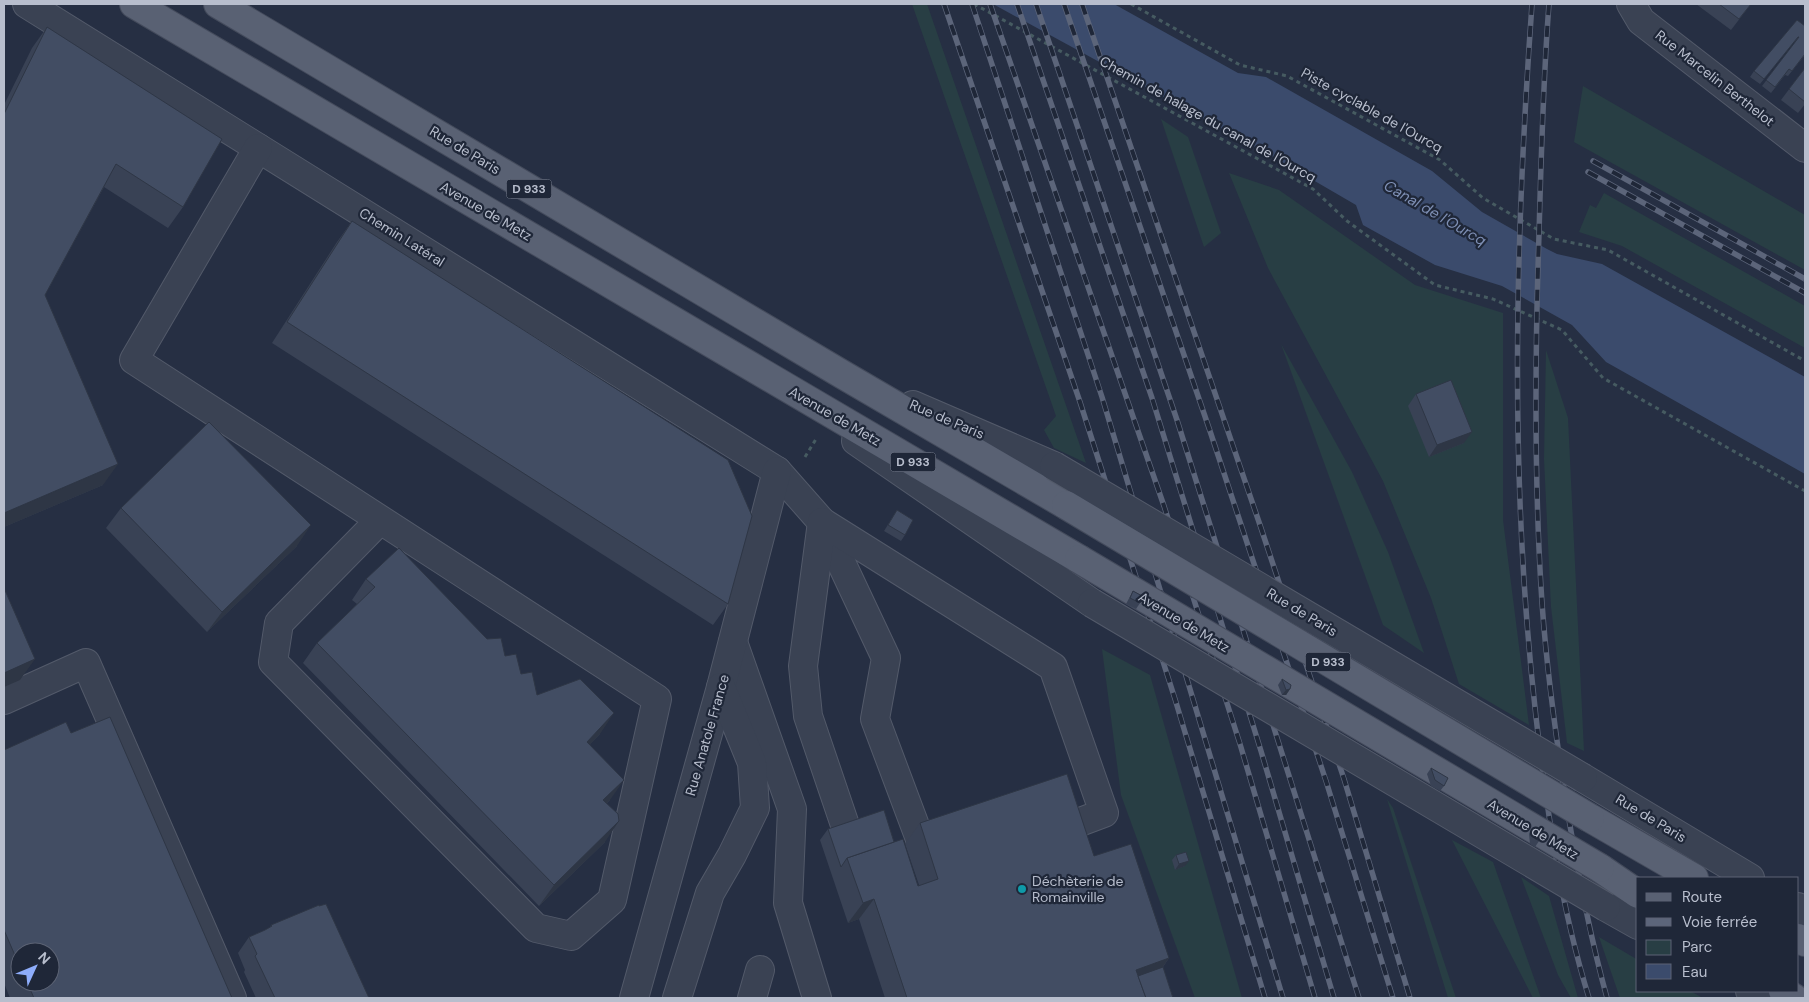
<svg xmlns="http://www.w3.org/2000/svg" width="1809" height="1002" font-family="'DM Sans',sans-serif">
	<rect width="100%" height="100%" fill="#262f43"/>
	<g fill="#283e44">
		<path d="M912,4H927L1086,463L1054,448L1044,430L1056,416Z"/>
		<path d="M1583,86L1805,215V270L1574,142Z"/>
		<path d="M1161,119L1188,137L1221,233L1204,247Z"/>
		<path d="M1229,173L1279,190L1415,285L1503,313V520L1529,725L1459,684L1431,598L1383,481L1268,268Z"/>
		<path d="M1604,193L1805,306V348L1622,246L1579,232L1590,205L1596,208Z"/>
		<path d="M1281,344L1352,472L1388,552L1424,653L1383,625Z"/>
		<path d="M1546,350L1568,418L1584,751L1567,743L1551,607L1544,459Z"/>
		<path d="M1102,649L1150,675L1242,998H1195L1121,795Z"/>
		<path d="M1387,799L1393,808L1456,998H1448Z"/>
		<path d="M1452,840L1493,862L1541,998H1533Z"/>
		<path d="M1521,877L1549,896L1578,998H1571L1558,975Z"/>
		<path d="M1599,937L1638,960V991H1690L1703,998H1620Z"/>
	</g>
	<path fill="#3b4b6c" d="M993,4H1114L1238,73L1266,77L1432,171L1482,212L1547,249L1557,254L1602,264L1805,377V474L1606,362L1572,325L1502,286L1435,265L1363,225L1356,205L1270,155Z"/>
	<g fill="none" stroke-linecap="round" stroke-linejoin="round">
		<g stroke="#535a6a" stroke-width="30">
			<g id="minor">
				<path d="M27,4L777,471L822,522L886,658L875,719L920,839"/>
				<path d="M1631,4L1641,21L1805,148"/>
				<path d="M258,148L134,360L657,699L612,900L571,936L536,928L273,662L279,623L380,520"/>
				<path d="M913,405L1054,466"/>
				<path d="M856,441L1092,603"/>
				<path d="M733,642L792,809L788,903L817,998"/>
				<path d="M4,700L86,663L232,998"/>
				<path d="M1583,778L1750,878"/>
				<path d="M847,831L808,716L803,666L822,522L1053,667L1104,813L1064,828"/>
				<path d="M1606,907L1638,925"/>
				<path d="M1798,907L1805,911"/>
				<path d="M1750,991L1764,998"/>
				<path d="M634,998L721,687L777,471"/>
				<path d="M677,998L710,893L732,855L755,808L752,763L721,687"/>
				<path d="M752,998L760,970"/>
			</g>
		</g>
		<g stroke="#444b5c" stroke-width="30">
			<g id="major">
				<path d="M134,4L1079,559"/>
				<path d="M218,4L840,373L1066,505"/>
				<path d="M1590,818L1694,878"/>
				<path d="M1600,868L1638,894"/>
				<path d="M1798,938L1805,942"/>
				<path d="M1783,991L1794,998"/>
			</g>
		</g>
		<g stroke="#465b61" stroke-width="3" stroke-dasharray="4 4" stroke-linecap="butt">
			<path d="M974,4L1313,189L1347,221L1435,285L1493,299L1562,330L1603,378L1805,491"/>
			<path d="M1131,4L1240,65L1287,76L1440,160L1483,198L1554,239L1608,250L1805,361"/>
			<path d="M805,457L816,439"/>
		</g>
		<use href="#minor" stroke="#3a4253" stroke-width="28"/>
		<use href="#major" stroke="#596173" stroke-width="28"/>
		<g stroke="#5c657a" stroke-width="5.5">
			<g id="rail">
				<path d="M944,4L1080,402L1175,699L1265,998"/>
				<path d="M972,4L1102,397L1283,998"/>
				<path d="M990,4L1164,506L1240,744L1315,998"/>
				<path d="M1017,4L1152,398L1261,751L1334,998"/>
				<path d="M1036,4L1177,420L1359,998"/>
				<path d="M1064,4L1210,431L1326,781L1393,998"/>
				<path d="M1082,4L1260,525L1344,779L1410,998"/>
				<path d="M1532,4C1515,241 1509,480 1536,717C1547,812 1561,907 1589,998"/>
				<path d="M1549,4C1543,81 1541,158 1539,235C1535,352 1534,470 1541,587C1545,658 1555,731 1566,802C1577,868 1589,933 1607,998"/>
				<path d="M1593,161L1805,279"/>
				<path d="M1588,172L1805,293"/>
			</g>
		</g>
		<use href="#rail" stroke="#1f2738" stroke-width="4" stroke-dasharray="11" stroke-linecap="butt"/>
		<g stroke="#535a6a" stroke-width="30" stroke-linecap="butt">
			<g id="minor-bridge">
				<path d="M1054,466L1583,778"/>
				<path d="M1092,603L1606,907"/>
			</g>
		</g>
		<g stroke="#444b5c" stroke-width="30" stroke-linecap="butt">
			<g id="major-bridge">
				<path d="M1066,505L1590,818"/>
				<path d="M1079,559L1600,868"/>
			</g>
		</g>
		<use href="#minor-bridge" stroke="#3a4253" stroke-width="28"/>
		<use href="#major-bridge" stroke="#596173" stroke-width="28"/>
	</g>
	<g fill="#394255" fill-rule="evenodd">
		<path d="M1696,4H1751L1731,30Z"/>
		<path d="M1805,26V55L1788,76L1785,75L1771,93L1762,86L1795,43L1794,42L1760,84L1750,77L1754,71Z"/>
		<path d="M47,27L183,207L168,228L104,187L45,295L103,485L4,527V105L32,48Z"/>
		<path d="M1805,68V104L1798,113L1781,100Z"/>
		<path d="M352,221L728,604L713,625L272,343L337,242Z"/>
		<path d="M1416,394L1464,443L1429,457L1408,406Z"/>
		<path d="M121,508L297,546L207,632L106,528Z"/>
		<path d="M897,510L905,535L901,541L884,531Z"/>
		<path d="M366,579L505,656L521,674L537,695L600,734L590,744L610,800L607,803L605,842L539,906L303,663L317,643L357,604L352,600Z"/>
		<path d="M1133,591L1144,597L1136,609L1126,604Z"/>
		<path d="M1282,679L1290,689L1286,695H1282L1278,685Z"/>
		<path d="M71,733L232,998H10L4,983V750ZM20,952L50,982H20Z"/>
		<path d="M1431,768L1444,786L1440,791L1431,786L1427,774Z"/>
		<path d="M920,823L1094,856L1169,958L1163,967L1173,998H885L859,919L848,923L820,840L828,829L894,842L918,886L919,885L905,844Z"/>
		<path d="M1533,828L1539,841L1535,847L1530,844L1529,834Z"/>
		<path d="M1176,855L1185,866L1175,870L1172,860Z"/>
		<path d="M271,925L369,998H256L244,972L245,970L238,953L249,937L265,930L270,928Z"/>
	</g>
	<g fill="#2e3645">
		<path d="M1472,432L1464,443L1429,457L1437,445Z"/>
		<path d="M118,464L103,485L4,527V513Z"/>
		<path d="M311,525L297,546L207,632L222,612Z"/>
		<path d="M35,659L20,680L4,687V673Z"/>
		<path d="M1290,689L1286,695H1282L1286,690Z"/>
		<path d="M614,713L600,734L573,762L587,742Z"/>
		<path d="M624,780L610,800L589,820L603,800Z"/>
		<path d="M619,821L605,842L539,906L554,885Z"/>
		<path d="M1189,861L1185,866L1175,870L1179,864Z"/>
		<path d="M874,899L859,919L848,923L863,903Z"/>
		<path d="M1169,958L1155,978L1132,986L1136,970Z"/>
	</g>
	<g fill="#424d63" stroke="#2e3645">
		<path d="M1719,4H1751L1739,19Z"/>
		<path d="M1797,20L1805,26V54L1792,71L1789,69L1775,87L1766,80L1799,37H1798L1764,79L1754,71Z"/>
		<path d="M47,27L222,139L183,207L116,164L45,295L118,464L4,513V114Z"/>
		<path d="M1805,68V102L1789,89Z"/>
		<path d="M352,221L728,460L752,516L728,604L287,322Z"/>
		<path d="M1451,380L1472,432L1437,445L1416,394Z"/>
		<path d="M209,422L311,525L222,612L121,508Z"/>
		<path d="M897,510L913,520L905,535L888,525Z"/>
		<path d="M399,548L487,639L501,638L505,656L516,654L521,674L532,672L537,695L580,679L614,713L587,742L624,780L603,800L618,814L619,821L554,885L317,643L375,587L366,579Z"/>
		<path d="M4,588L35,659L4,673Z"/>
		<path d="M1133,591L1144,597L1140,603L1130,598Z"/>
		<path d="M1282,679L1291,685L1290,689L1286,690Z"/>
		<path d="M110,717L232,998H34L27,982H50V952H20V967L4,930V750L66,722L71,733Z"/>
		<path d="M1431,768L1448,778L1444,786L1435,780Z"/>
		<path d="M1067,774L1094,856L1131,844L1169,958L1136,970L1146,998H907L874,899L863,903L847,858L903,839L918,886L938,879L920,823Z"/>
		<path d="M884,810L894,842L847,858L841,867L828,829Z"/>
		<path d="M1533,828L1543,834L1539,841L1534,838Z"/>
		<path d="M1186,852L1189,861L1179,864L1176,855Z"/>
		<path d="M326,904L369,998H275L255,956L257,954L249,937L265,930L272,926L271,925L319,905V906Z"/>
		<path d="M1163,967L1173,998H1146L1138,976Z"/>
	</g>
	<circle fill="#0f9aa8" stroke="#1f2738" stroke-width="2" cx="1022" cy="889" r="5"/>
	<g text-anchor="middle" stroke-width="4.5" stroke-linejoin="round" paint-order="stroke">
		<g fill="#1f2738" stroke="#8a91a0" stroke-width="1">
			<rect x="506.5" y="179.5" width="45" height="19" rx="4"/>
			<rect x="890.5" y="452.5" width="45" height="19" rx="4"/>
			<rect x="1305.5" y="652.5" width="45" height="19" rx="4"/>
		</g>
		<g font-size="12" font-weight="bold" fill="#b8becd">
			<text x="529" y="193">D 933</text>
			<text x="913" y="466">D 933</text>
			<text x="1328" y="666">D 933</text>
		</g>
		<g font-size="14" fill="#b8becd" stroke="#1f2738">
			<text transform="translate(1715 78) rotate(38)" y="5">Rue Marcelin Berthelot</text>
			<text transform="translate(1372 110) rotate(29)" y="5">Piste cyclable de l'Ourcq</text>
			<text transform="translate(1208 119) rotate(29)" y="5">Chemin de halage du canal de l'Ourcq</text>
			<text transform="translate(465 150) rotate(31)" y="5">Rue de Paris</text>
			<text transform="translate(486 211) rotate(30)" y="5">Avenue de Metz</text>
			<text transform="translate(402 237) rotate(32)" y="5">Chemin Latéral</text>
			<text transform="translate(835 416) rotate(30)" y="5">Avenue de Metz</text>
			<text transform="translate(947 419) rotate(23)" y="5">Rue de Paris</text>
			<text transform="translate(1302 612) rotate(31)" y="5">Rue de Paris</text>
			<text transform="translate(1184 622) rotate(31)" y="5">Avenue de Metz</text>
			<text transform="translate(707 735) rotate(-74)" y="5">Rue Anatole France</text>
			<text transform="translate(1651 818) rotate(31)" y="5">Rue de Paris</text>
			<text transform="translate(1533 829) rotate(31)" y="5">Avenue de Metz</text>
		</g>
		<g font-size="14" fill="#b8becd" stroke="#1f2738" text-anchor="start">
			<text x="1032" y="886">Déchèterie de<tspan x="1032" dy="16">Romainville</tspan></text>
		</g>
		<g font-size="15" font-style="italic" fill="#7e8fb4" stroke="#1f2738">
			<text transform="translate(1435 213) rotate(30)" y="5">Canal de l'Ourcq</text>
		</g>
	</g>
	<rect width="1809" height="1002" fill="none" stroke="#b8becd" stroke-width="10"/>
	<rect x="1636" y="877" width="162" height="115" fill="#1f2738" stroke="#5c6374"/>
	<rect x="1646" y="893" width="25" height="8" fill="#596173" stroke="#5c6374"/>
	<text x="1682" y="902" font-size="15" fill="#b8becd">Route</text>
	<rect x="1646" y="918" width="25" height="8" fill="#5c657a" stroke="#5c6374"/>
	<text x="1682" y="927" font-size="15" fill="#b8becd">Voie ferrée</text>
	<rect x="1646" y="940" width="25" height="15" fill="#283e44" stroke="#5c6374"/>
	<text x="1682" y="952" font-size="15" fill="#b8becd">Parc</text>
	<rect x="1646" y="964" width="25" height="15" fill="#3b4b6c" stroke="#5c6374"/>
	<text x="1682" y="977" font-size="15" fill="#b8becd">Eau</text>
	<g transform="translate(35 967) rotate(46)"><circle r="24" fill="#1f2738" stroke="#5c6374"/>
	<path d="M0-4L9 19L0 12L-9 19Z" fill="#8eadfb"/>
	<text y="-8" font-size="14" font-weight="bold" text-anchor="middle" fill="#b8becd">N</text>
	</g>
</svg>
